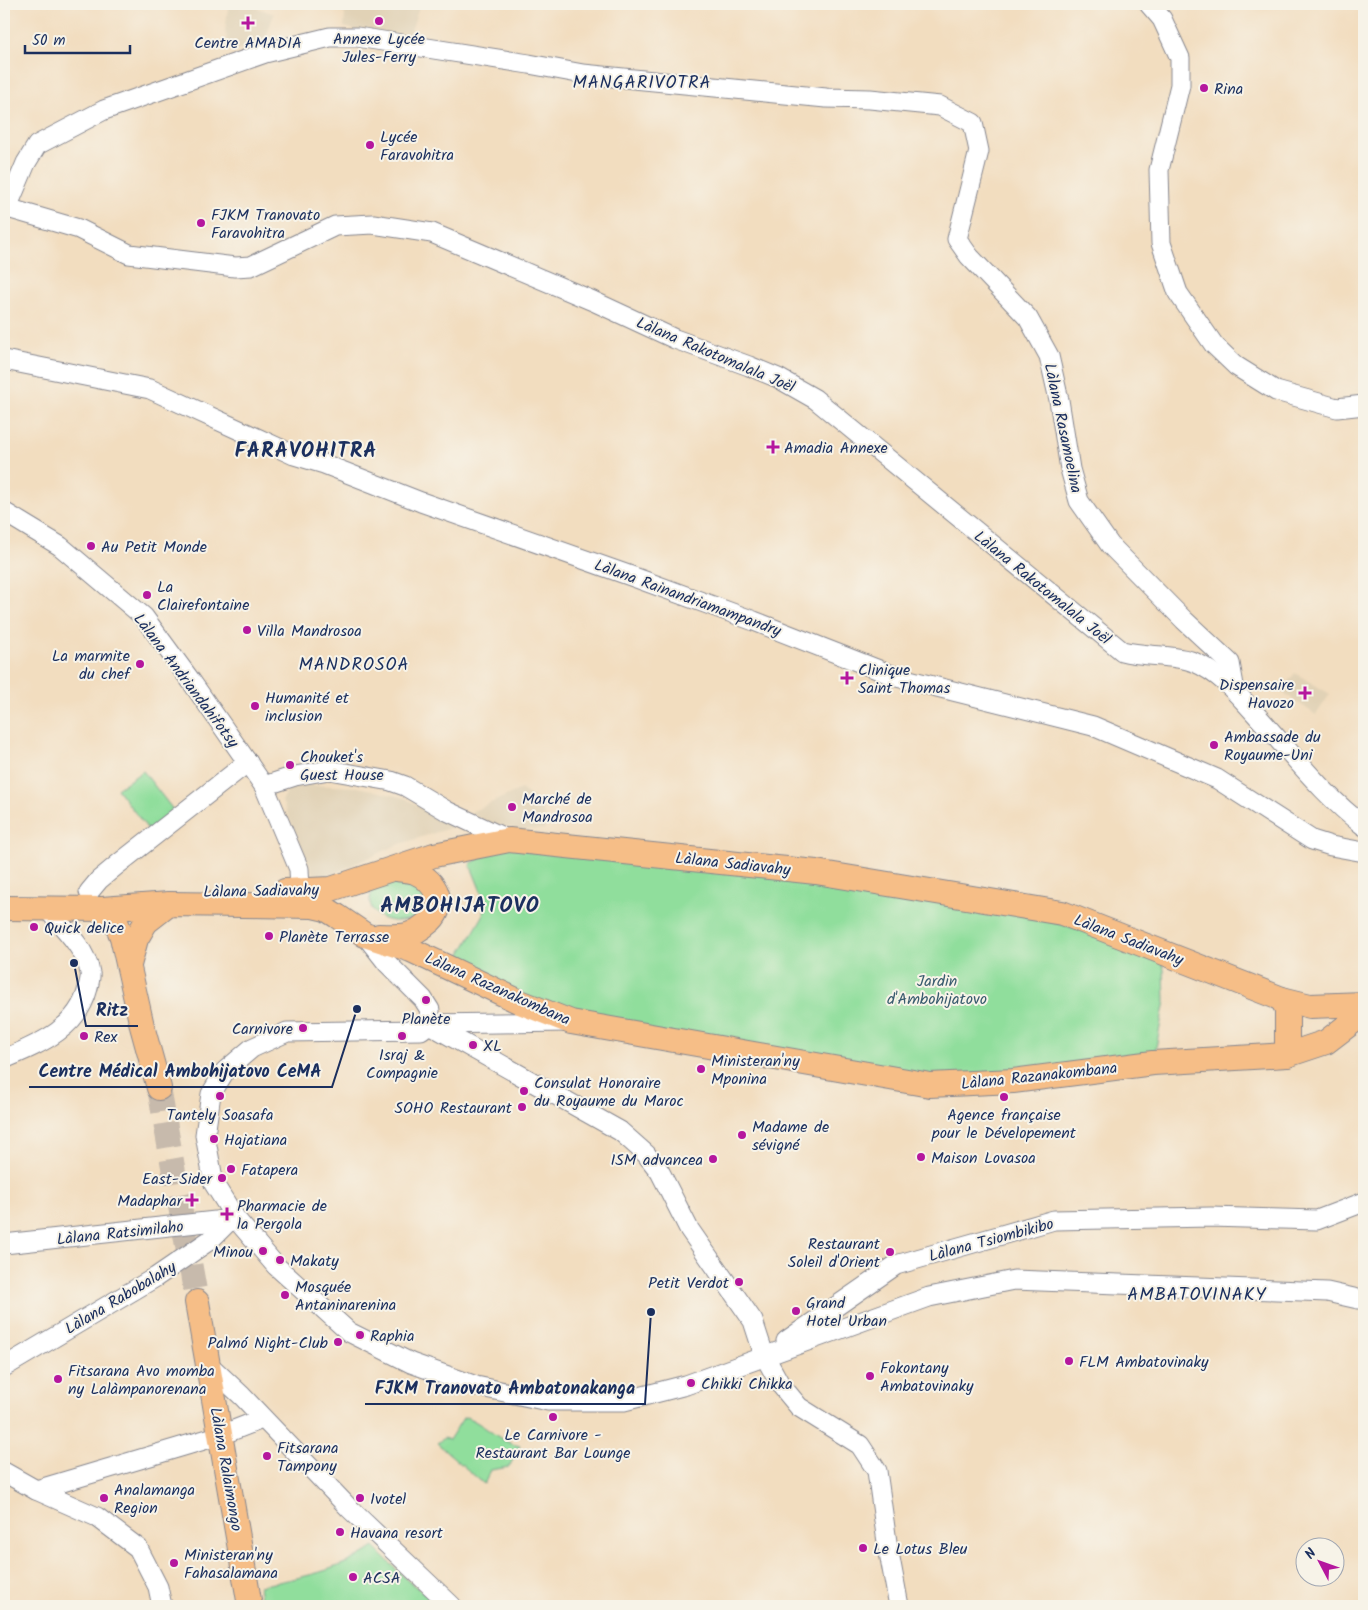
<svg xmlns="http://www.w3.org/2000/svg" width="1368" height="1610" font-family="Kalam,sans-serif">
	<rect width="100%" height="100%" fill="#f7f3e8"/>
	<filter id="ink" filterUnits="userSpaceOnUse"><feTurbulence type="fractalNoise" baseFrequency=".02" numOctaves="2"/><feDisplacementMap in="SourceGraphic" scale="10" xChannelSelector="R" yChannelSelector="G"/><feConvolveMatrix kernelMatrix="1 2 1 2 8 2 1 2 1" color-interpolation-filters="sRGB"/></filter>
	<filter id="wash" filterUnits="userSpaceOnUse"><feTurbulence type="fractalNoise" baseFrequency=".0096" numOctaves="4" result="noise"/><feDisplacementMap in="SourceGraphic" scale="20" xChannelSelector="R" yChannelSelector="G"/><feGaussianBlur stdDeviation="1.12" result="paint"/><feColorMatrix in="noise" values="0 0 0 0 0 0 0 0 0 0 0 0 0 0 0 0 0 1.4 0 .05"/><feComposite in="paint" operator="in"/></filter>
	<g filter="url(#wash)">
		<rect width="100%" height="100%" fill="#f2ddbf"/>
		<g fill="#e1d2b6">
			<path d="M232,4H246L274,14L264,43L231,51L225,31L228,8Z"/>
			<path d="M331,4H420L410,34L361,31L344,27L345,14Z"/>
			<path d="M1295,673L1330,694L1316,715L1281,691Z"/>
			<path d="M308,785L358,787L405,798L453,827L397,845L328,876L313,873L282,801L289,788Z"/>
			<path d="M521,789L538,801L545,817L542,819L545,829L521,830L491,823L469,813Z"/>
		</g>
		<g fill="#90de9c" stroke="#56867d">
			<path d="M143,771L174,811L150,832L117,789Z"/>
			<path d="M509,840L948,894L1160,951L1164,970L1165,1001L1153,1063L930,1085L571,1022L456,962L483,916L484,899L470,864Z"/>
			<path d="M411,878L430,897C428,901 427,908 424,911C420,916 413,919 407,920C368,928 357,890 388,879C394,877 404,878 411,878Z"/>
			<path d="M466,1417C485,1424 500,1443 520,1446L509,1467L491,1470L484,1484L437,1443L444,1438L449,1440L463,1418Z"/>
			<path d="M374,1547L408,1581L442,1606H262L259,1586C301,1577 338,1572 374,1547Z"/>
		</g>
	</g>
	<g filter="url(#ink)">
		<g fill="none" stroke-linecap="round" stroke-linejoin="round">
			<path stroke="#c7baac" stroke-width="24" stroke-dasharray="24 12" stroke-linecap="butt" d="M159,1088L197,1302"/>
			<g stroke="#86868e" stroke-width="21">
				<g id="minor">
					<path d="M1149,4L1162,19L1180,58V85L1159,170L1161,243L1178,293L1214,345L1236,366L1276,391L1337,408L1364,405"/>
					<path d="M4,207L79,229L129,254L235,267L251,266L335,226L373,224L432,233L593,301L675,339L749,366L778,378L815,399L1122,651C1145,657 1173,654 1194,662C1221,673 1241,698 1260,719C1294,756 1324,796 1364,826"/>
					<path d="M7,208L26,163L37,145L104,110L265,53L330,37H357L529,64L583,74L826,98L870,99L940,106L973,123L979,151L957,239L969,256L1028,318L1049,356L1059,400L1070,469L1079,501L1110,545L1184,620L1230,663L1235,691"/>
					<path d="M4,360L150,389L294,455L324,464L421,502L631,576L754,621L897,677L1093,726L1217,779L1312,840L1331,846L1364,852"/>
					<path d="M4,512L60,546L144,617L191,681L264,786L299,869L300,891"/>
					<path d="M264,786L295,776L329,770L391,781L405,786L447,811L509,840"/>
					<path d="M89,892L99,880L117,865L248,762"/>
					<path d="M365,935L387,963L423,999L430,1010L429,1024"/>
					<path d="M429,1024L421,1030L287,1032L252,1048L225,1071L211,1094L205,1135L214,1184L236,1219L276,1266L349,1332L411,1363L476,1386L548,1401H624L686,1385L929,1297L1014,1280L1327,1292L1358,1299"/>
					<path d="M429,1024L620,1131L646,1154L660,1172L689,1229L753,1321L764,1355L780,1384L799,1407L860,1445L877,1471L887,1542L899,1606"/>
					<path d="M431,1024L566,1022"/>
					<path d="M4,1059C39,1044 78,1029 88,988C89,983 91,977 90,973C87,950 62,926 47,909"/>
					<path d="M4,1244L234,1219"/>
					<path d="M786,1341L896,1265L1054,1220L1211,1217L1317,1220L1364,1202"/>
					<path d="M209,1365L242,1396L349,1508L452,1606"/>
					<path d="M4,1367L156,1277L210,1240L231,1219"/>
					<path d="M4,1472L36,1490L97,1517L138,1548L158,1587L162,1606"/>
					<path d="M36,1490L221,1435L262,1419"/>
				</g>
			</g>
			<g stroke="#86868e" stroke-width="26">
				<g id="major">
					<path d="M285,891L331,889L434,855L509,840L816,872L1062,913L1282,999L1310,1006L1364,1004"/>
					<path d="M4,908L102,909L169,904L313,906L326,909L337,916L365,935L411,950L520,1002L571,1022L930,1085L1013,1081L1153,1063L1287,1055L1326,1042L1364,1013"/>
					<path d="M102,909L117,924L122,937L142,1026L159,1088"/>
					<path d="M379,936C388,936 398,937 407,935C415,933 423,927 430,921C448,904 435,881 415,872C409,870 402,870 396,869"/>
					<path d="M129,965L136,939L146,922L169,904"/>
					<path d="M1282,999L1287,1009V1055"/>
					<path d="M197,1302L250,1606"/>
				</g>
			</g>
			<use href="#minor" stroke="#fff" stroke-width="19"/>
			<use href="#major" stroke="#f6be87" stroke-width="24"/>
		</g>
	</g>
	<g fill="#b5179e" stroke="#f7f3e8" stroke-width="2">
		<circle cx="379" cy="21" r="5"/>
		<path d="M245.5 15.5h5v5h5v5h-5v5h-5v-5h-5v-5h5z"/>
		<circle cx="1204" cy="88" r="5"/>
		<circle cx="370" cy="145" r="5"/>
		<circle cx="201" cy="223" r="5"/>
		<path d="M770.5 439.5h5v5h5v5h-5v5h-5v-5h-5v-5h5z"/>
		<circle cx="91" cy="546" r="5"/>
		<circle cx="147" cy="595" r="5"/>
		<circle cx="247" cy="630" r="5"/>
		<circle cx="140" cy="664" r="5"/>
		<path d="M844.5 670.5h5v5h5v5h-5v5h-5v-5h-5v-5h5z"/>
		<path d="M1302.5 685.5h5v5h5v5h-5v5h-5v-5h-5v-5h5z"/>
		<circle cx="255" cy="706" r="5"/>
		<circle cx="1214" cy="745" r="5"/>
		<circle cx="290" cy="765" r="5"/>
		<circle cx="512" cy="807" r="5"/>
		<circle cx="34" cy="927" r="5"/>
		<circle cx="269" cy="936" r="5"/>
		<circle cx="426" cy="1000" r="5"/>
		<circle cx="303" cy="1028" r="5"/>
		<circle cx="84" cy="1036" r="5"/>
		<circle cx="402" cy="1036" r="5"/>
		<circle cx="473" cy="1045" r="5"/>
		<circle cx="701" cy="1069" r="5"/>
		<circle cx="524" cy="1091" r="5"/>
		<circle cx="220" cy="1096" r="5"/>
		<circle cx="1004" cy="1097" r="5"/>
		<circle cx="522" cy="1107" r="5"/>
		<circle cx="742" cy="1135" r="5"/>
		<circle cx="214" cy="1139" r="5"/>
		<circle cx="921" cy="1157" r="5"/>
		<circle cx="713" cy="1159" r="5"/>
		<circle cx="231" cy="1169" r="5"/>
		<circle cx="222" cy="1178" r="5"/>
		<path d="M189.5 1192.5h5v5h5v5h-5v5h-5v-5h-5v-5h5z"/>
		<path d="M224.5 1206.5h5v5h5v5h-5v5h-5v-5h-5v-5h5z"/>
		<circle cx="263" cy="1251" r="5"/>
		<circle cx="890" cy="1252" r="5"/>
		<circle cx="280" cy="1260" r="5"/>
		<circle cx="739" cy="1282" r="5"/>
		<circle cx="285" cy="1295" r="5"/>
		<circle cx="796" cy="1311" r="5"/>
		<circle cx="360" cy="1335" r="5"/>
		<circle cx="338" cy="1342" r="5"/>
		<circle cx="1069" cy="1361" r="5"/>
		<circle cx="870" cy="1376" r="5"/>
		<circle cx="58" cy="1379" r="5"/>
		<circle cx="691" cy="1383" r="5"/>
		<circle cx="553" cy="1417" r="5"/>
		<circle cx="267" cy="1456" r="5"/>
		<circle cx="104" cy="1498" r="5"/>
		<circle cx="360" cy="1498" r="5"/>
		<circle cx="340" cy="1532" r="5"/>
		<circle cx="863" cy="1548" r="5"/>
		<circle cx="174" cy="1563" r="5"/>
		<circle cx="353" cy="1577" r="5"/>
	</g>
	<g text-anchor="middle" stroke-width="4" stroke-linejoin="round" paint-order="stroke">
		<g font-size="16" fill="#1b2f5e" stroke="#f7f3e8" text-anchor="start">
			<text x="379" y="44" text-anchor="middle">Annexe Lycée<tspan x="379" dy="18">Jules-Ferry</tspan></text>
			<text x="248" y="48" text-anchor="middle">Centre AMADIA</text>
			<text x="1214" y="94">Rina</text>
			<text x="380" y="142">Lycée<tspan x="380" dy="18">Faravohitra</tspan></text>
			<text x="211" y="220">FJKM Tranovato<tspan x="211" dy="18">Faravohitra</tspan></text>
			<text x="784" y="453">Amadia Annexe</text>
			<text x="101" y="552">Au Petit Monde</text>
			<text x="157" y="592">La<tspan x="157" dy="18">Clairefontaine</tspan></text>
			<text x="257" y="636">Villa Mandrosoa</text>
			<text x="130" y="661" text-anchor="end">La marmite<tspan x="130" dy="18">du chef</tspan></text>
			<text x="858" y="675">Clinique<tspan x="858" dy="18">Saint Thomas</tspan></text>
			<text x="1294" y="690" text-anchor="end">Dispensaire<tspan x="1294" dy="18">Havozo</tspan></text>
			<text x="265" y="703">Humanité et<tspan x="265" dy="18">inclusion</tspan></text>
			<text x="1224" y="742">Ambassade du<tspan x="1224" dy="18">Royaume-Uni</tspan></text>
			<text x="300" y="762">Chouket's<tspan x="300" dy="18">Guest House</tspan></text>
			<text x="522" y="804">Marché de<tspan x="522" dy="18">Mandrosoa</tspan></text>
			<text x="44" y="933">Quick delice</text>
			<text x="279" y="942">Planète Terrasse</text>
			<text x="426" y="1024" text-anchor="middle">Planète</text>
			<text x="293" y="1034" text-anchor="end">Carnivore</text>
			<text x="94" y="1042">Rex</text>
			<text x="483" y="1051">XL</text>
			<text x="402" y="1060" text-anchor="middle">Israj &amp;<tspan x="402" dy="18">Compagnie</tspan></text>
			<text x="711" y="1066">Ministeran'ny<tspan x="711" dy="18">Mponina</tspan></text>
			<text x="534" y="1088">Consulat Honoraire<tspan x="534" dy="18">du Royaume du Maroc</tspan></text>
			<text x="512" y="1113" text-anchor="end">SOHO Restaurant</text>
			<text x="220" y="1120" text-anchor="middle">Tantely Soasafa</text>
			<text x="1004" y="1120" text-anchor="middle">Agence française<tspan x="1004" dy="18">pour le Dévelopement</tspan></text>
			<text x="752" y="1132">Madame de<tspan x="752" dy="18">sévigné</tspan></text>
			<text x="224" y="1145">Hajatiana</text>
			<text x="931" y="1163">Maison Lovasoa</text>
			<text x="703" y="1165" text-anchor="end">ISM advancea</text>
			<text x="241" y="1175">Fatapera</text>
			<text x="212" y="1184" text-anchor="end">East-Sider</text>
			<text x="182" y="1206" text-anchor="end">Madaphar</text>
			<text x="237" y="1211">Pharmacie de<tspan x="237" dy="18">la Pergola</tspan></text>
			<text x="880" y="1249" text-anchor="end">Restaurant<tspan x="880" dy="18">Soleil d'Orient</tspan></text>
			<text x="253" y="1257" text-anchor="end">Minou</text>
			<text x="290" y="1266">Makaty</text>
			<text x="729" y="1288" text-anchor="end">Petit Verdot</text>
			<text x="295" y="1292">Mosquée<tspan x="295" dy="18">Antaninarenina</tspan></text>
			<text x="806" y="1308">Grand<tspan x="806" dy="18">Hotel Urban</tspan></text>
			<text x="370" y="1341">Raphia</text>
			<text x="328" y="1348" text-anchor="end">Palmó Night-Club</text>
			<text x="1079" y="1367">FLM Ambatovinaky</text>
			<text x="880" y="1373">Fokontany<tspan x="880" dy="18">Ambatovinaky</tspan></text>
			<text x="68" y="1376">Fitsarana Avo momba<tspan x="68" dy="18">ny Lalàmpanorenana</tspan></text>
			<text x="701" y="1389">Chikki Chikka</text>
			<text x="553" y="1440" text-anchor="middle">Le Carnivore -<tspan x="553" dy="18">Restaurant Bar Lounge</tspan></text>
			<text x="277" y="1453">Fitsarana<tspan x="277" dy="18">Tampony</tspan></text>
			<text x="114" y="1495">Analamanga<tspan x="114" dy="18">Region</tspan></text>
			<text x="370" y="1504">Ivotel</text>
			<text x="350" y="1538">Havana resort</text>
			<text x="873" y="1554">Le Lotus Bleu</text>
			<text x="184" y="1560">Ministeran'ny<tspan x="184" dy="18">Fahasalamana</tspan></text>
			<text x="363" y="1583">ACSA</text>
		</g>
		<g font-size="16" fill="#1b2f5e" stroke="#f7f3e8">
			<text transform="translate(716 354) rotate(23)" y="6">Làlana Rakotomalala Joël</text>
			<text transform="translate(1064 428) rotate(78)" y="6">Làlana Rasamoelina</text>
			<text transform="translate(1043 587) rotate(39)" y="6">Làlana Rakotomalala Joël</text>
			<text transform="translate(688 597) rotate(20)" y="6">Làlana Rainandriamampandry</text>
			<text transform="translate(187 680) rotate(53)" y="6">Làlana Andriandahifotsy</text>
			<text transform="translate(733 863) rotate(6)" y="6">Làlana Sadiavahy</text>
			<text transform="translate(261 890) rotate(-1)" y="6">Làlana Sadiavahy</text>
			<text transform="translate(1129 939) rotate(21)" y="6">Làlana Sadiavahy</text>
			<text transform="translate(498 988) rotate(24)" y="6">Làlana Razanakombana</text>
			<text transform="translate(1039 1075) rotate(-6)" y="6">Làlana Razanakombana</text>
			<text transform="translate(120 1232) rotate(-6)" y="6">Làlana Ratsimilaho</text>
			<text transform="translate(991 1239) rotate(-15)" y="6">Làlana Tsiombikibo</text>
			<text transform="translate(120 1297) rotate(-31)" y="6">Làlana Rabobalahy</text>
			<text transform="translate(227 1469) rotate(80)" y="6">Làlana Ralaimongo</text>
		</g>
		<g font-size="16" fill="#385b6e" stroke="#f7f3e8">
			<text x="937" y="986">Jardin<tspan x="937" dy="18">d'Ambohijatovo</tspan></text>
		</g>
		<g font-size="18" letter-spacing="1" fill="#1b2f5e" stroke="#f7f3e8">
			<text x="642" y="88">MANGARIVOTRA</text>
			<text x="354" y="670">MANDROSOA</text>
			<text x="1197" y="1300">AMBATOVINAKY</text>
		</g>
		<g font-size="21" font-weight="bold" letter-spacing="1" fill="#1b2f5e" stroke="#f7f3e8">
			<text x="306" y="457">FARAVOHITRA</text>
			<text x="460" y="912">AMBOHIJATOVO</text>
		</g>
	</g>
	<path fill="none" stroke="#1b2f5e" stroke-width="2" d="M74 963L86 1026H138M357 1009L332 1087H29M651 1312L645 1404H365"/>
	<g fill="#1b2f5e" stroke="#f7f3e8" stroke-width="2">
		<circle cx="74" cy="963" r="5"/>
		<circle cx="357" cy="1009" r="5"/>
		<circle cx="651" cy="1312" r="5"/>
	</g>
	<g font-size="18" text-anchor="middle" font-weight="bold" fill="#1b2f5e" stroke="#f7f3e8" stroke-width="4" stroke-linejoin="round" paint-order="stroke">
		<text x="112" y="1016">Ritz</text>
		<text x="180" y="1077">Centre Médical Ambohijatovo CeMA</text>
		<text x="505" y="1394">FJKM Tranovato Ambatonakanga</text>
	</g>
	<rect width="1368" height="1610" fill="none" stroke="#f7f3e8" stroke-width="20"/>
	<g transform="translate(1320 1562) rotate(311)"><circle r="24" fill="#f7f3e8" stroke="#9fa5b1"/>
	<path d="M0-4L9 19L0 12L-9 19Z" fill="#b5179e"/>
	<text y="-8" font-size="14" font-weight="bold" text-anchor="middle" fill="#1b2f5e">N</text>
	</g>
	<path d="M25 45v8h105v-8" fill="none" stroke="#1b2f5e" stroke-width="2.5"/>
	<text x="32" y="45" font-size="15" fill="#1b2f5e" stroke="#f7f3e8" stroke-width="4" paint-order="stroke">50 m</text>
</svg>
